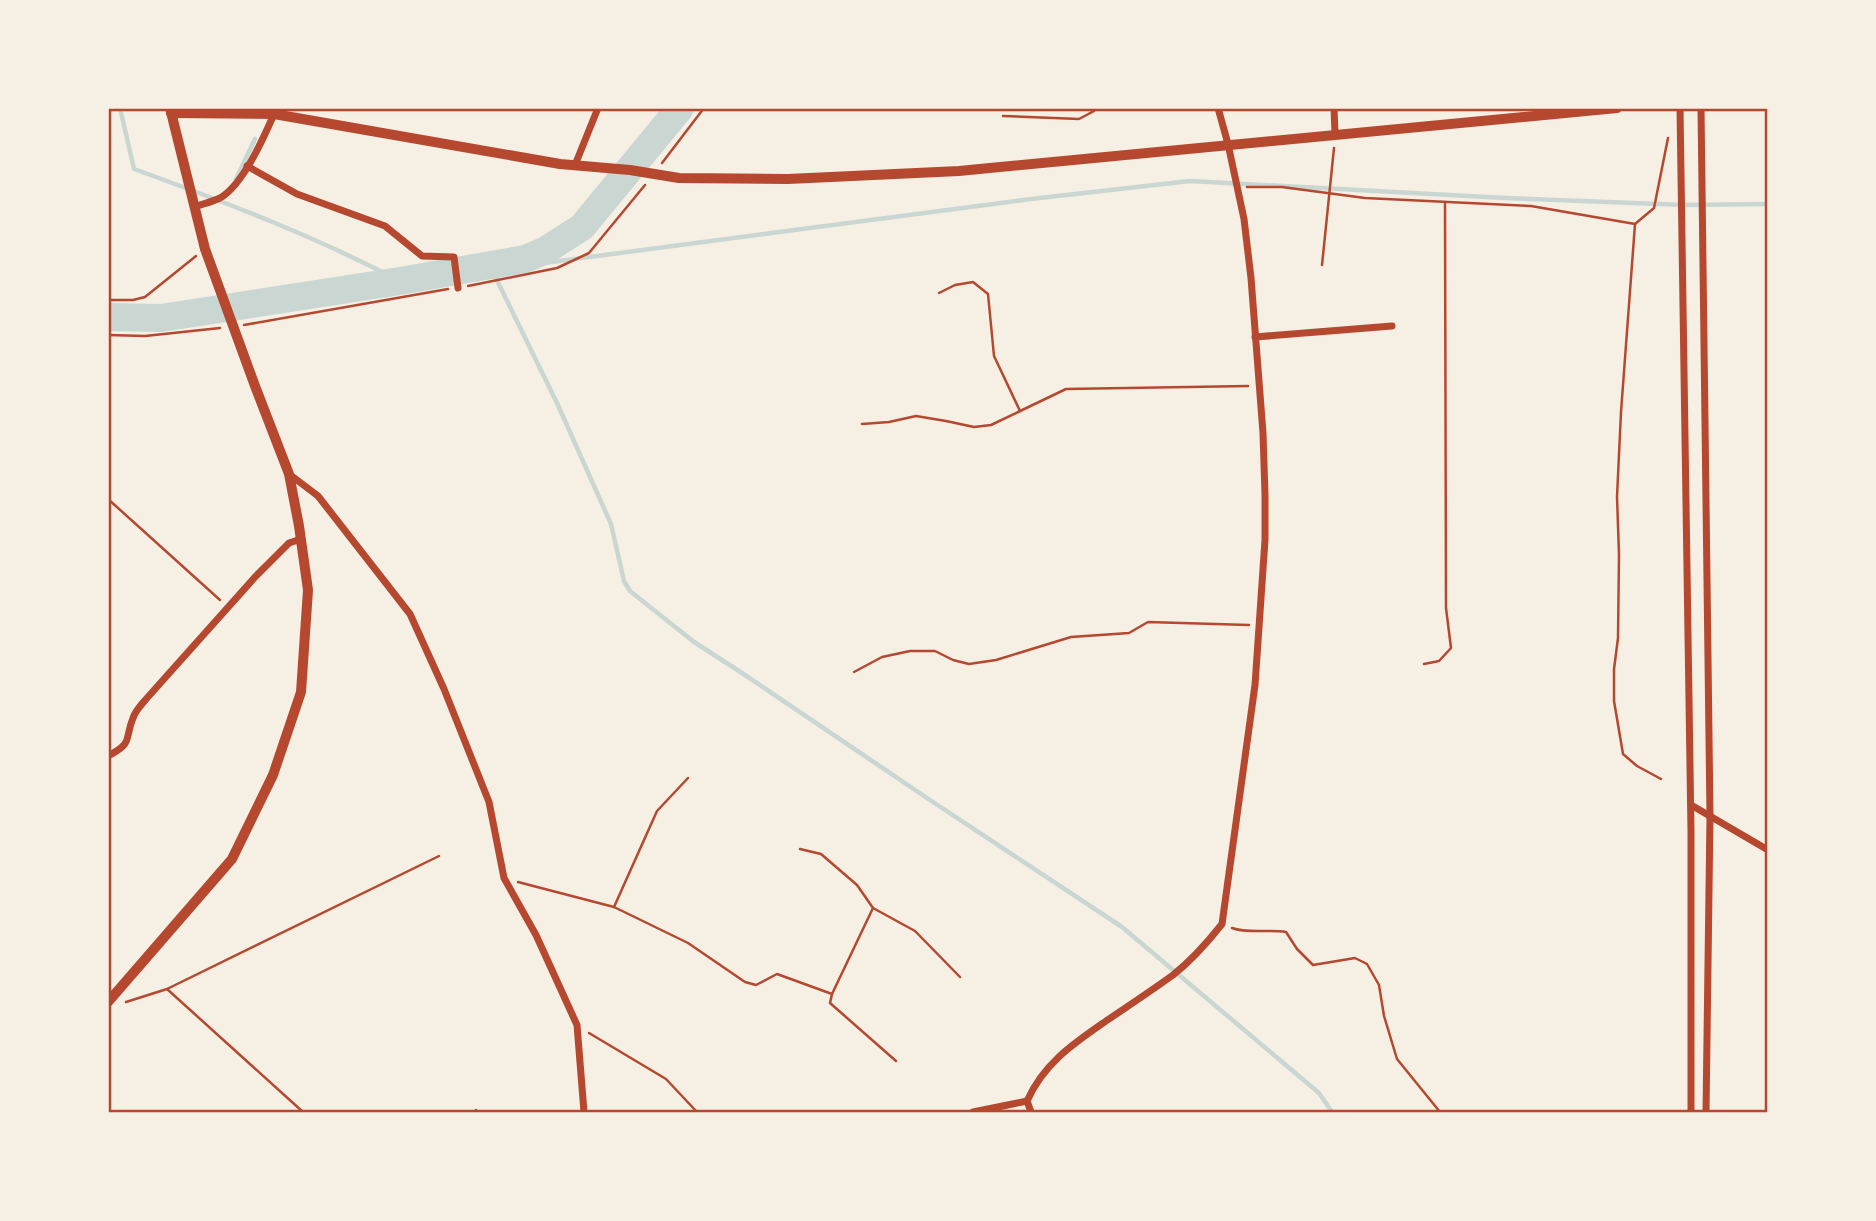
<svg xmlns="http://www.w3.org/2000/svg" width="1876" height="1221" font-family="Karla,sans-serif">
	<rect width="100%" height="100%" fill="#f6efe4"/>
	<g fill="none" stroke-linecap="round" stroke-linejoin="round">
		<g stroke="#c9d6d2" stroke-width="4.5">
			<path d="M120,108L134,169C225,202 314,236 400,281"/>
			<path d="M236,179L255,139"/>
			<path d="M490,266L557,403L611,524L624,581L630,591L694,642L739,671L927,798L1122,927L1319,1093L1332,1112"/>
			<path d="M493,274L536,264L1031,199L1190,181L1505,198L1685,205L1768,204"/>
		</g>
		<path stroke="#c9d6d2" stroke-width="28" d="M108,317L161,318L400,281L525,259L546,250L582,227L680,108"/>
		<g stroke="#b5482f" stroke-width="2.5">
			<path d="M1003,116L1079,119L1094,111L1095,108"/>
			<path d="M662,163L704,108"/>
			<path d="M1247,187H1282L1365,198L1531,206L1635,224L1654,208L1668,138"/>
			<path d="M1635,224L1621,412L1617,497L1619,554L1618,638L1614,669V701L1623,754L1637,766L1661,779"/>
			<path d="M1322,265L1334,148"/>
			<path d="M468,286L557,268L589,253L645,185"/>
			<path d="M939,293L955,285L973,282L988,294L994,356L1020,411"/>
			<path d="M108,300H133L145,297L196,256"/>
			<path d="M244,325L448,289"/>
			<path d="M108,335L145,336L220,328"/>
			<path d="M862,424L889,422L916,416L946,421L974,427L991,425L1066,389L1248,386"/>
			<path d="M108,499L220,600"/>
			<path d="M1424,664L1439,661L1451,648L1446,608L1445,202"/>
			<path d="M854,672L882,657L910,651H935L953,660L969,664L996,660L1071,637L1129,633L1148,622L1249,625"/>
			<path d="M800,849L821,854L857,885L873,908L915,931L960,977"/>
			<path d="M518,882L614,907L688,943L745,982L756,985L777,974L832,994"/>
			<path d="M614,907L657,811L688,778"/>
			<path d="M873,908L832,994L830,1003L896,1061"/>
			<path d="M1232,928C1248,934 1269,929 1286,932L1297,949L1313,965L1355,958L1367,964L1379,985L1384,1016L1397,1059L1440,1112"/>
			<path d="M167,989L303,1112"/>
			<path d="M126,1002L167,989L439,856"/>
			<path d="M589,1033L666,1079L697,1112"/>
			<path d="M475,1112L476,1110"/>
		</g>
		<g stroke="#b5482f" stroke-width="7">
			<path d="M1334,108L1335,134"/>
			<path d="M1680,108L1691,832V1112"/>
			<path d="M1701,108L1710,816L1706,1112"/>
			<path d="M575,165L598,108"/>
			<path d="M247,166L297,194L385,226L422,256L454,257L458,288"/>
			<path d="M194,207C202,204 212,202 220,198C243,185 264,137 274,114"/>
			<path d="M1255,337L1392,326"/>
			<path d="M289,474L318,496L410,614L444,689L489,802L504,878L536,935L577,1025L584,1112"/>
			<path d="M108,756C134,742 124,740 133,718C135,711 142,704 147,698L255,577L289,543L301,539"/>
			<path d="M1691,805L1768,850"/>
			<path d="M973,1112L1027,1101"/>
			<path d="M1031,1112L1027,1101C1044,1063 1073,1044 1106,1021C1128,1006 1151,991 1173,975C1192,960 1207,943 1222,924L1255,685L1265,540V495L1263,433L1251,278L1244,219L1228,144L1218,108"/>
		</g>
		<g stroke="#b5482f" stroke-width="10">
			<path d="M171,113L274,114L560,164L630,170L679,178L788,179L959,171L1617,108"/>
			<path d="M108,1002L232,859L273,775L301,692L308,590L299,526L289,474L255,386L205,249L170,108"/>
		</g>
	</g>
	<rect width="1876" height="1221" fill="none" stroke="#f6efe4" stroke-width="220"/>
	<rect x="110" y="110" width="1656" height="1001" fill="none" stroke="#b5482f" stroke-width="2.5"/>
</svg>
